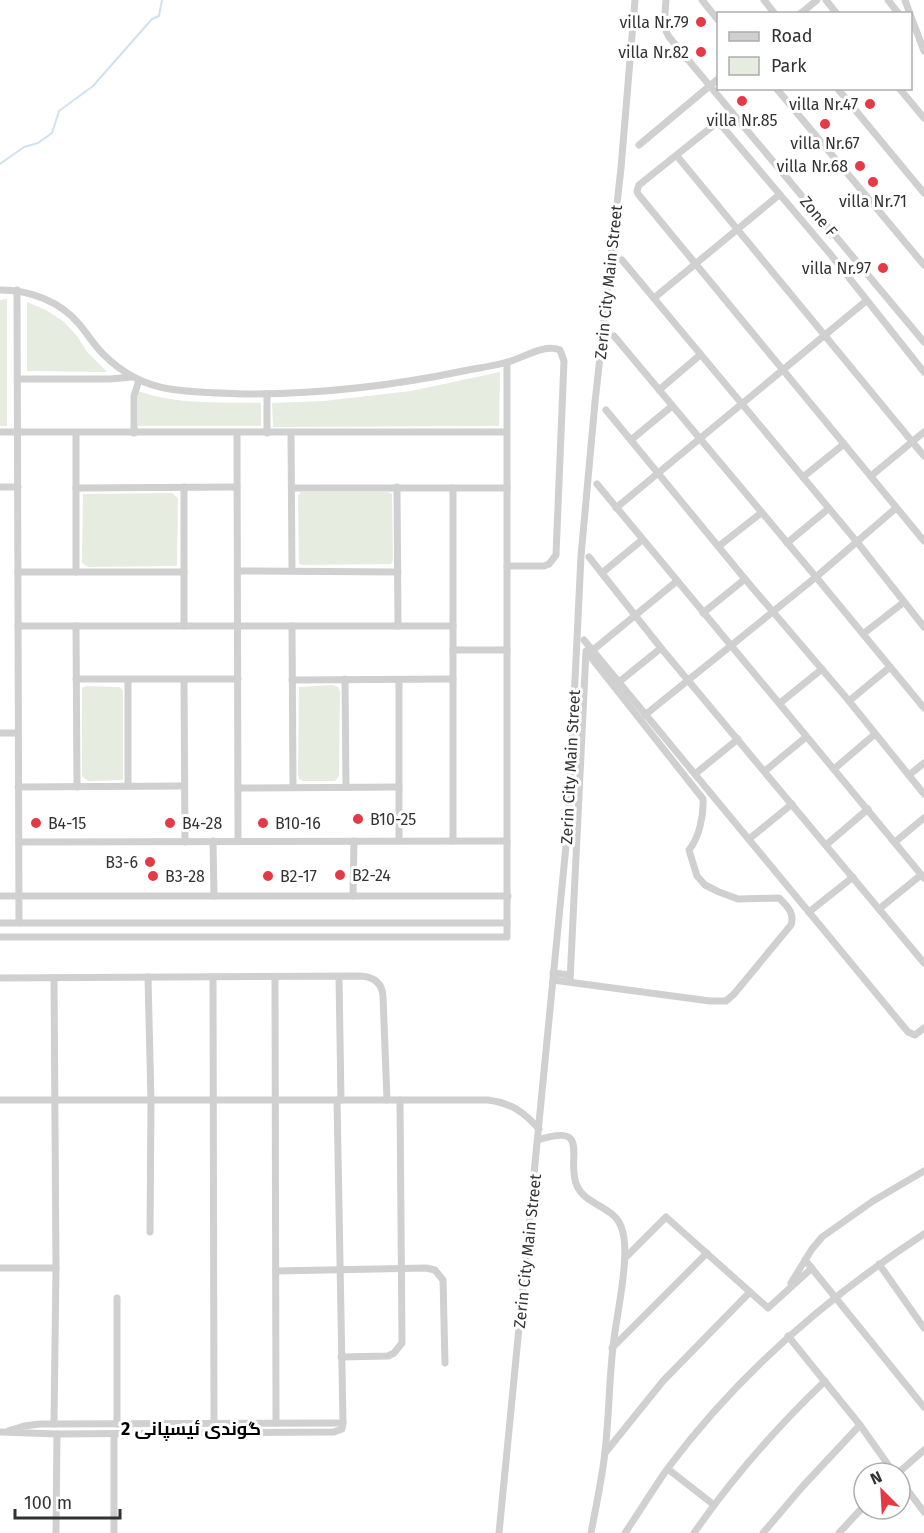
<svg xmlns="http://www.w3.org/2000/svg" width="924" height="1533" font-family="'Fira Sans',Cairo,sans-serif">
	<rect width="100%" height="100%" fill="#fff"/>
	<g fill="#e6ecdf">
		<path d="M7,299V426H0V300Z"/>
		<path d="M27,302L46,310L64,322L77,336L87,352L107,372L27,371Z"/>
		<path d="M500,372L499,426L273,427L272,403L324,401L411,391Z"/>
		<path d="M138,391C176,405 220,402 261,403V426H138Z"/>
		<path d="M301,492H387L392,494L393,560L391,564L303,565L299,564L298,496Z"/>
		<path d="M172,493L178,498L177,566L88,567L82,563L83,494Z"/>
		<path d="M332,685L338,687L340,692L339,776L335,781H303L299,779L298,774L299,687Z"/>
		<path d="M86,686L117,687H120L123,691V780L88,781L82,776V688Z"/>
	</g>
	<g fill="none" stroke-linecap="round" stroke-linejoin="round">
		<path stroke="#cfe2ee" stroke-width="2" d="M0,164L24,147L38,143L52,133L59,111L93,86L152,19L159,16L162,0"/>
		<g stroke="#d0d0d0" stroke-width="7">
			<path d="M666,0L664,27L669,37L924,342"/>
			<path d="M702,0L718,20"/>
			<path d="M764,0L775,14"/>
			<path d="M826,0L837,14"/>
			<path d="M888,0L899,14"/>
			<path d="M905,0L910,14"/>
			<path d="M800,14L817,0"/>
			<path d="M910,14L924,51"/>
			<path d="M776,88L924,265"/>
			<path d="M837,88L924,193"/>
			<path d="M899,88L924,118"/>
			<path d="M639,145L718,79"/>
			<path d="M677,156L924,456"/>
			<path d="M622,260L857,542L924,627"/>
			<path d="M0,290C30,290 60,301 80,325C88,335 94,345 103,354C122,373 143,385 170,389C195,393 221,393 247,394C320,394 392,386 463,371C478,368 494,366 508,362C523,358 545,343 560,350L564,361L556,555L549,564L544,566H507"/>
			<path d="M17,290L19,923"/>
			<path d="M654,298L779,195"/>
			<path d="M614,336L816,577L924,708"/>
			<path d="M924,372L831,255L722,126L714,125L639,185L637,191L638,194L924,541"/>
			<path d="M18,379H110L132,377"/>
			<path d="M659,390L700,355"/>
			<path d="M267,394V433"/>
			<path d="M606,410L745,579L849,701L924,794"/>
			<path d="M0,432H506"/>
			<path d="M76,433V572"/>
			<path d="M134,433V396L139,380"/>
			<path d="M291,433L292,571"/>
			<path d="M237,434L238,841"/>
			<path d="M631,440L672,406"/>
			<path d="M871,476L924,432"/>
			<path d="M803,477L844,444"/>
			<path d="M597,484L924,878"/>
			<path d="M0,487H18"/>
			<path d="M397,487L398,626"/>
			<path d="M76,488L237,487"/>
			<path d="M292,488H507"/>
			<path d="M453,488V841"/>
			<path d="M616,508L866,301"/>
			<path d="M787,543L828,509"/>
			<path d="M719,546L761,513"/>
			<path d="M589,557L661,648L924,963"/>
			<path d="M238,571L398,572"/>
			<path d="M18,572H184"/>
			<path d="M602,573L642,540"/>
			<path d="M703,613L745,579"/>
			<path d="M18,626H453"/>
			<path d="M76,626L77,787"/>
			<path d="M184,626V487"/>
			<path d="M292,626L293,787"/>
			<path d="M863,634L904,602"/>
			<path d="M584,640L908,1032L915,1035L924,1028"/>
			<path d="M453,650H507"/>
			<path d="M593,650L677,581"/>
			<path d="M76,679H238"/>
			<path d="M345,679L346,787"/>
			<path d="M184,680L185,842"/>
			<path d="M292,680L453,679"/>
			<path d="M399,680V841"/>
			<path d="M619,682L661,648"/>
			<path d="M849,701L890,667"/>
			<path d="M780,703L822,669"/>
			<path d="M645,715L816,577L896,508"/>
			<path d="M0,733H17"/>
			<path d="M834,769L875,734"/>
			<path d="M765,771L806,737"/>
			<path d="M695,774L738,739"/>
			<path d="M909,775L924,763"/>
			<path d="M128,786V680"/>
			<path d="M18,787L184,786"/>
			<path d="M238,788L399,787"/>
			<path d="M749,839L792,804"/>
			<path d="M213,841L214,896"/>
			<path d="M19,842L507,841"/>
			<path d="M895,842L924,818"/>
			<path d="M826,845L868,809"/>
			<path d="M0,896H508"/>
			<path d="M353,896L354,841"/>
			<path d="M879,909L921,875"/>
			<path d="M809,912L853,877"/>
			<path d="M0,923H507"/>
			<path d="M0,937H507V362"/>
			<path d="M553,973L570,975"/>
			<path d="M148,977L151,1101L150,1232"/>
			<path d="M213,977L214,1423"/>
			<path d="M275,977L276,1423"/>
			<path d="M339,977L341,1100"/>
			<path d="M0,978L361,976C373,977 382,982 383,996L387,1100"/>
			<path d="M553,980L710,1001H726L734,994L791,925C795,913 787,906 779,898L738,899L719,892L705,885L697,876L689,850C699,838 704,815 703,799L586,651L570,981"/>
			<path d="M0,1100H488C511,1103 524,1112 539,1129"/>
			<path d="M538,1140C593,1122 565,1160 577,1186C586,1206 615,1206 622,1229C631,1256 616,1316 613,1347C609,1382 609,1417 605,1452C602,1479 596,1506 591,1533"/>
			<path d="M625,1258L666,1217L768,1308L812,1268"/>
			<path d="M805,1260L924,1407"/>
			<path d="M879,1264L924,1328"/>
			<path d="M0,1268H56"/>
			<path d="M276,1271L426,1268L435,1270L443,1280L445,1363"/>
			<path d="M791,1283L812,1249L822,1237L873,1201L924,1171"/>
			<path d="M788,1336L860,1425L894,1473"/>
			<path d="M612,1348L707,1253"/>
			<path d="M341,1357L388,1356L394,1353L402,1343L400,1100"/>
			<path d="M54,1424L56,1268L54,978"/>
			<path d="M117,1424V1298"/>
			<path d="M8,1431L24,1426L40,1424L343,1423"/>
			<path d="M0,1432L57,1434L334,1432L342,1429L343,1423L337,1100"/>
			<path d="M605,1453L663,1381L750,1292"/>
			<path d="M668,1469L714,1505"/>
			<path d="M898,1473L924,1450"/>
			<path d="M900,1480L924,1512"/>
			<path d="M56,1533L57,1434"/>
			<path d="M114,1533V1434"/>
			<path d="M499,1533L568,825L581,556L595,402L621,168L635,0"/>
			<path d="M625,1533C640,1511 653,1489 668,1468C738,1374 826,1298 924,1234"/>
			<path d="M694,1533C733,1477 776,1428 825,1381"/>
			<path d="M763,1533L803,1486L860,1425"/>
			<path d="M839,1533L864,1506"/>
		</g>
	</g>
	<g fill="#e63946" stroke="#fff" stroke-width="2">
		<circle cx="701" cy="22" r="6"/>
		<circle cx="701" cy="52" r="6"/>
		<circle cx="742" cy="101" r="6"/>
		<circle cx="870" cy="104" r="6"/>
		<circle cx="825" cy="124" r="6"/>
		<circle cx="860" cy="166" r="6"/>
		<circle cx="873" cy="182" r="6"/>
		<circle cx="883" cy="268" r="6"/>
		<circle cx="358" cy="819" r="6"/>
		<circle cx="36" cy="823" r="6"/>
		<circle cx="170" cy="823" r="6"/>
		<circle cx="263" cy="823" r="6"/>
		<circle cx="150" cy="862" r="6"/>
		<circle cx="340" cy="875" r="6"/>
		<circle cx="153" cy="876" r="6"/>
		<circle cx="268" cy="876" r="6"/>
	</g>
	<g text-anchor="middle" stroke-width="6" stroke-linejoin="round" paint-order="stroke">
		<g font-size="16" fill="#333" stroke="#fff" text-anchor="start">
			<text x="689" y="28" text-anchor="end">villa Nr.79</text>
			<text x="689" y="58" text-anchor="end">villa Nr.82</text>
			<text x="858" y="110" text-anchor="end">villa Nr.47</text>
			<text x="742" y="126" text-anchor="middle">villa Nr.85</text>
			<text x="825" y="149" text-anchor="middle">villa Nr.67</text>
			<text x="848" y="172" text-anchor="end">villa Nr.68</text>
			<text x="873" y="207" text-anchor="middle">villa Nr.71</text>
			<text x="871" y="274" text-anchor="end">villa Nr.97</text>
			<text x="370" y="825">B10-25</text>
			<text x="48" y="829">B4-15</text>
			<text x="182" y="829">B4-28</text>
			<text x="275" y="829">B10-16</text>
			<text x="138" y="868" text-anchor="end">B3-6</text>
			<text x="352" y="881">B2-24</text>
			<text x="165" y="882">B3-28</text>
			<text x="280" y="882">B2-17</text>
		</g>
		<g font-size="16" fill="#333" stroke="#fff">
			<text transform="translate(819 216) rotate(50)" y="6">Zone F</text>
			<text transform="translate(608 282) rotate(-84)" y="6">Zerin City Main Street</text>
			<text transform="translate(570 767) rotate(-87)" y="6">Zerin City Main Street</text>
			<text transform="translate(527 1251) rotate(-84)" y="6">Zerin City Main Street</text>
		</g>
		<g font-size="18" font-weight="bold" fill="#000" stroke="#fff">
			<text x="191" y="1435">گوندی ئیسپانی 2</text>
		</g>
	</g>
	<rect x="717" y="12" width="195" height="78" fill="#ffffff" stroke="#adadad" stroke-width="1.5"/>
	<rect x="729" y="32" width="30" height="9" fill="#d0d0d0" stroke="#adadad" stroke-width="1.5"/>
	<text x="771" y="42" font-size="18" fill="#333333">Road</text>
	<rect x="729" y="57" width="30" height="18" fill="#e6ecdf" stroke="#adadad" stroke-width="1.5"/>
	<text x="771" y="72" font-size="18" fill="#333333">Park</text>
	<g transform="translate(882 1491) rotate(336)"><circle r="28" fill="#ffffff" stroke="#adadad" stroke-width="1.5"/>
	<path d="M0-4.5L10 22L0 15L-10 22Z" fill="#e63946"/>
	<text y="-9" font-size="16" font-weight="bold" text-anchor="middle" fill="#333333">N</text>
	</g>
	<path d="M15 1509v9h105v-9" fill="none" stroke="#333333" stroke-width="3"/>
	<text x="24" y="1509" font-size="18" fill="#333333" stroke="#ffffff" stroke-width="4.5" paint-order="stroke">100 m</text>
</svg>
